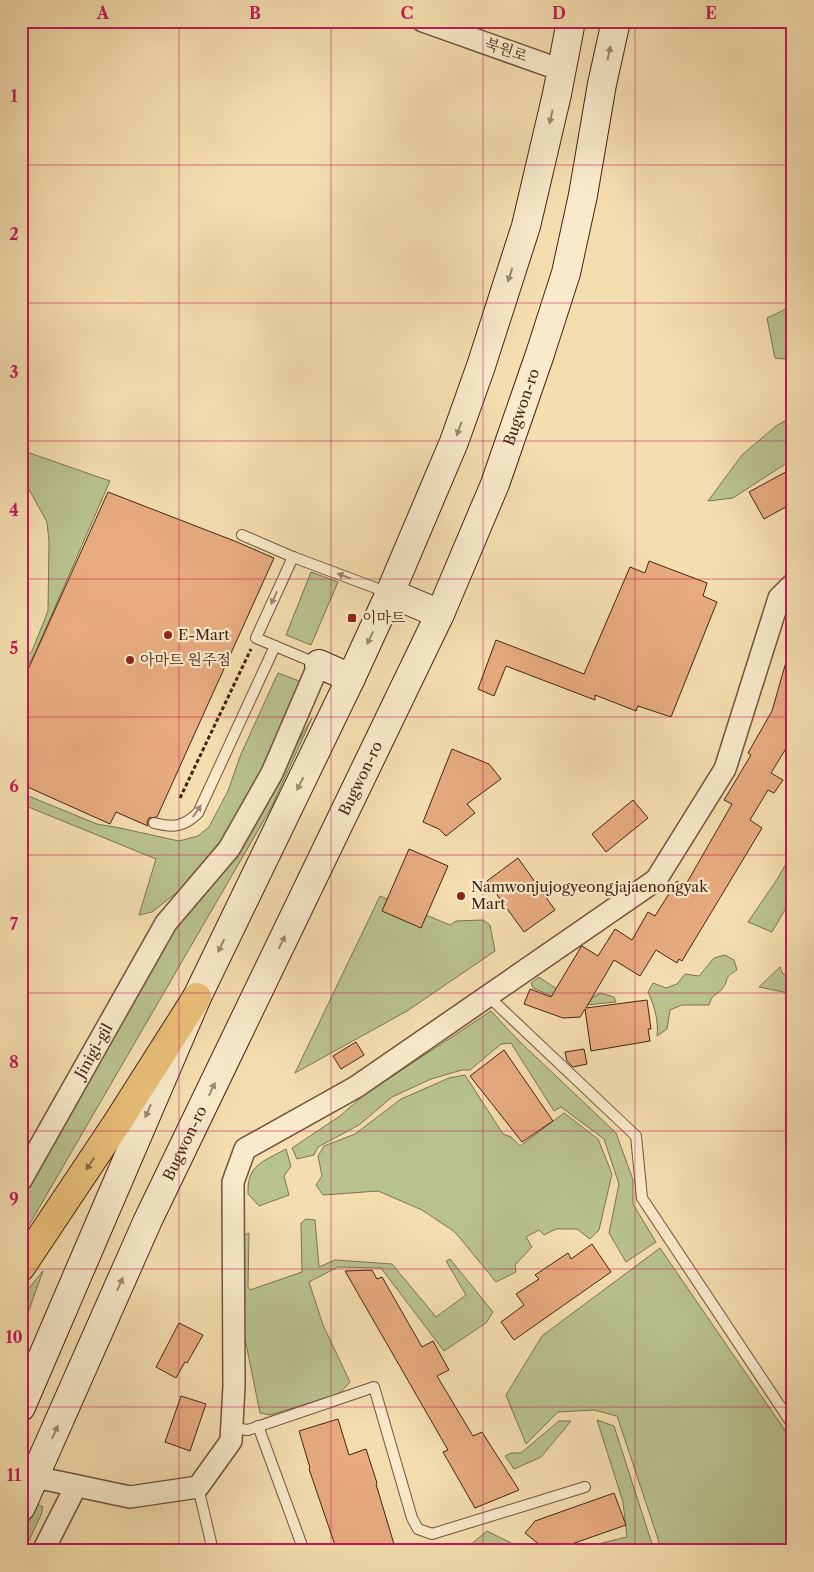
<svg xmlns="http://www.w3.org/2000/svg" width="814" height="1572" font-family="'Libre Caslon Text','Noto Serif KR',serif">
	<rect width="100%" height="100%" fill="#f4deaf"/>
	<filter id="stains"><feTurbulence type="fractalNoise" baseFrequency=".004" numOctaves="4"/><feColorMatrix values="0 0 0 0 .2 0 0 0 0 .09 0 0 0 0 .02 0 0 0 .5 -.17"/></filter>
	<radialGradient id="worn" r=".72"><stop offset=".6" stop-color="#630" stop-opacity="0"/><stop offset="1" stop-color="#630" stop-opacity=".3"/></radialGradient>
	<g fill="#b8c28d" stroke="#7e7251">
		<path d="M793,299V360L775,358L767,318L788,308Z"/>
		<path d="M793,416V459L733,498L708,501L742,455L776,426Z"/>
		<path d="M21,450L110,481L35,653L21,678V662L32,651L48,611L49,541L47,522L21,475Z"/>
		<path d="M311,572L338,582L311,645L286,635Z"/>
		<path d="M278,673L302,682L290,715L223,847L190,882L152,912L139,915L156,859L21,804V793L97,824L120,828L179,841L198,836L209,827L228,791L241,754Z"/>
		<path d="M312,718L271,808L21,1239V1196L170,931L262,803Z"/>
		<path d="M793,851V896L772,932L748,922L778,878Z"/>
		<path d="M380,896L450,925L456,921L483,920L490,925L495,951L407,1011L295,1073Z"/>
		<path d="M725,955L734,960L737,970C722,979 730,979 722,989C716,997 713,992 709,1005H682L670,1010L667,1029L657,1036C659,1021 654,1005 648,992L653,983L666,988L677,984L685,974L699,976L714,958Z"/>
		<path d="M780,967L783,974L793,978V994L759,987Z"/>
		<path d="M539,977L561,992L589,1000L600,993L614,997L616,1002L575,1006L533,988L531,983Z"/>
		<path d="M491,1011L517,1039L616,1133L633,1180V1204L656,1242L626,1262L609,1233L619,1184L604,1139L561,1107L554,1111L511,1043L501,1044L470,1070H462L431,1079L392,1097L359,1125L318,1147L314,1155L297,1159L292,1148L340,1116L364,1095Z"/>
		<path d="M465,1075L503,1134L511,1137L520,1146L564,1113L598,1139L612,1174L599,1230L590,1239L577,1229H556L544,1235L539,1230L526,1237L532,1247L515,1265L516,1272L496,1282L455,1232L422,1210L378,1191L323,1195L316,1185L322,1176L318,1156L324,1146L355,1134L401,1099L449,1078Z"/>
		<path d="M286,1149L291,1166L284,1176L289,1195L259,1206L248,1194C247,1164 263,1162 286,1149Z"/>
		<path d="M306,1219L315,1220L319,1267L335,1260L392,1264L436,1317L466,1295L446,1261L450,1259L493,1312L486,1323L444,1351L381,1268L338,1267L309,1282L323,1325L350,1382L339,1394L270,1415L260,1413L237,1299L240,1237L249,1233L248,1287L250,1290L302,1272L301,1223Z"/>
		<path d="M660,1248L793,1442V1551H662L617,1416L594,1410L558,1412L526,1444L506,1395L542,1336Z"/>
		<path d="M43,1271L29,1310L21,1325V1298Z"/>
		<path d="M597,1420L614,1426L652,1544L648,1551H583L581,1548L627,1537L623,1502Z"/>
		<path d="M559,1421H571L541,1457L514,1469L505,1456L511,1453H521Z"/>
		<path d="M37,1504L43,1507L41,1515L24,1551H21V1539Z"/>
		<path d="M487,1531L527,1551H463Z"/>
	</g>
	<g fill="#e7ab7f" stroke="#452315">
		<path d="M793,468V503L764,519L749,492Z"/>
		<path d="M108,492L237,542L274,558L157,817L149,818L147,822L148,826L116,812L110,824L21,784V685Z"/>
		<path d="M649,561L707,583L703,596L717,602L671,717L638,706L636,711L595,695V700L506,666L494,696L478,689L496,640L584,674L630,567L645,573Z"/>
		<path d="M788,655L793,656V737L771,773L783,780L774,793L768,790L750,820L762,828L682,961L679,959L677,963L656,950L640,976L614,960L586,1008L647,1000L651,1029H648L650,1041L591,1051L585,1009L580,1017L563,1018L524,1004L530,989L551,997L581,947L582,946L598,956L615,929L632,940L648,912L655,916L677,881L685,886L732,804L724,800L751,755L748,753L772,711Z"/>
		<path d="M452,749L489,764L501,779L467,804L475,813L446,836L439,829L423,822Z"/>
		<path d="M633,800L648,818L606,852L592,834Z"/>
		<path d="M409,849L448,866L421,928L382,911Z"/>
		<path d="M518,858L555,910L524,932L487,881Z"/>
		<path d="M356,1042L364,1055L341,1069L333,1056Z"/>
		<path d="M584,1049L587,1064L573,1067L567,1061L565,1052Z"/>
		<path d="M504,1050L553,1121L522,1142L470,1076Z"/>
		<path d="M592,1244L611,1272L514,1340L501,1322L524,1305L516,1294L539,1279L535,1275L568,1253L571,1259Z"/>
		<path d="M372,1270L377,1279L382,1277L422,1347L433,1341L449,1370L437,1376L473,1436L482,1432L519,1490L475,1508L443,1452L448,1450L345,1271Z"/>
		<path d="M179,1323L203,1335L187,1363L185,1362L176,1378L156,1367Z"/>
		<path d="M181,1396L206,1404L190,1451L165,1442Z"/>
		<path d="M338,1419L349,1455L366,1449L377,1483L376,1484L396,1551H337L309,1469L310,1468L299,1431Z"/>
		<path d="M614,1493L626,1525L566,1546L565,1543L548,1551H543L541,1546L525,1533L535,1521Z"/>
	</g>
	<g fill="none" stroke-linecap="round" stroke-linejoin="round">
		<g stroke="#71523c" stroke-width="12">
			<g id="lane">
				<path d="M242,535L293,557L389,593"/>
				<path d="M293,557L256,638L318,664"/>
				<path d="M154,823C174,828 183,827 198,813L275,646"/>
				<path d="M488,996L636,1136L642,1198L790,1421L793,1422"/>
				<path d="M258,1426L304,1551"/>
				<path d="M232,1428L248,1430L374,1387L412,1518L418,1529L432,1534L585,1487"/>
				<path d="M198,1487L213,1551"/>
			</g>
		</g>
		<g stroke="#71523c" stroke-width="24">
			<g id="street">
				<path d="M423,21L561,70"/>
				<path id="s1" d="M21,1180L166,923L229,849L272,773L319,664"/>
				<path d="M35,1477L130,1497L198,1487L231,1441L234,1386L233,1182L245,1149L356,1087L656,880L725,769L779,598L793,584"/>
				<path d="M43,1551L76,1486"/>
			</g>
		</g>
		<g stroke="#452315" stroke-width="30">
			<g id="secondary">
				<path d="M390,593L440,614"/>
				<path d="M319,664L351,678"/>
				<path d="M21,1407L197,997L351,678L390,593L454,442L481,366L526,226L557,94L571,21"/>
				<path id="s2" d="M21,1507L148,1220L440,614L495,484L540,354L566,273L583,195L602,84L616,21"/>
			</g>
		</g>
		<g stroke="#452315" stroke-width="30">
			<path id="highway" d="M21,1267L117,1123L197,997"/>
		</g>
		<path stroke="#452315" stroke-width="3" stroke-dasharray="4 2.5" stroke-linecap="butt" d="M180,798L251,649"/>
		<use href="#lane" stroke="#f8eacb" stroke-width="10"/>
		<use href="#street" stroke="#f8eacb" stroke-width="21"/>
		<use href="#secondary" stroke="#f8eacb" stroke-width="28"/>
		<use href="#highway" stroke="#eabf78" stroke-width="28"/>
	</g>
	<defs><path id="oneway-solid" d="M-6-.8H1V-3.2L6.5 0L1 3.2V.8H-6Z" transform="scale(1.25)"/></defs>
	<g fill="#9e8670">
		<use href="#oneway-solid" transform="translate(609 53) rotate(-78)"/>
		<use href="#oneway-solid" transform="translate(551 117) rotate(103)"/>
		<use href="#oneway-solid" transform="translate(510 275) rotate(108)"/>
		<use href="#oneway-solid" transform="translate(459 429) rotate(110)"/>
		<use href="#oneway-solid" transform="translate(344 576) rotate(-159)"/>
		<use href="#oneway-solid" transform="translate(274 598) rotate(115)"/>
		<use href="#oneway-solid" transform="translate(370 638) rotate(115)"/>
		<use href="#oneway-solid" transform="translate(300 784) rotate(116)"/>
		<use href="#oneway-solid" transform="translate(197 811) rotate(-55)"/>
		<use href="#oneway-solid" transform="translate(282 942) rotate(-64)"/>
		<use href="#oneway-solid" transform="translate(221 946) rotate(116)"/>
		<use href="#oneway-solid" transform="translate(212 1089) rotate(-64)"/>
		<use href="#oneway-solid" transform="translate(148 1111) rotate(113)"/>
		<use href="#oneway-solid" transform="translate(120 1284) rotate(-66)"/>
		<use href="#oneway-solid" transform="translate(55 1432) rotate(-66)"/>
	</g>
	<use fill="#8f6942" href="#oneway-solid" transform="translate(90 1164) rotate(124)"/>
	<path fill="none" stroke="#c2185b" stroke-width="1" stroke-opacity="0.55" d="M179,21V1551M331,21V1551M483,21V1551M635,21V1551M21,165H793M21,303H793M21,441H793M21,579H793M21,717H793M21,855H793M21,993H793M21,1131H793M21,1269H793M21,1407H793"/>
	<g fill="#8f2418" stroke="#f8eacb" stroke-width="2">
		<rect x="347" y="613" width="10" height="10" rx="2.5"/>
		<circle cx="168" cy="635" r="5"/>
		<circle cx="130" cy="660" r="5"/>
		<circle cx="461" cy="896" r="5"/>
	</g>
	<g text-anchor="middle" stroke-width="4.5" stroke-linejoin="round" paint-order="stroke">
		<g font-size="15" fill="#452315" stroke="#f8eacb">
			<text transform="translate(506 50) rotate(19)" y="5">북원로</text>
			<text dy="5" stroke="none"><textPath href="#s2" startOffset="1209">Bugwon-ro</textPath></text>
			<text dy="5" stroke="none"><textPath href="#s2" startOffset="804">Bugwon-ro</textPath></text>
			<text dy="5" stroke="none"><textPath href="#s1" startOffset="148">Jinigi-gil</textPath></text>
			<text dy="5" stroke="none"><textPath href="#s2" startOffset="399">Bugwon-ro</textPath></text>
		</g>
		<g font-size="15" fill="#452315" stroke="#f8eacb" text-anchor="start">
			<text x="362" y="623">이마트</text>
			<text x="178" y="640">E-Mart</text>
			<text x="140" y="665">아마트 원주점</text>
			<text x="471" y="892">Namwonjujogyeongjajaenongyak<tspan x="471" dy="17">Mart</tspan></text>
		</g>
	</g>
	<rect width="814" height="1572" fill="none" stroke="#f4deaf" stroke-width="55"/>
	<rect x="28" y="28" width="758" height="1516" fill="none" stroke="#c2185b" stroke-width="2"/>
	<g font-size="16" text-anchor="middle" font-weight="bold" fill="#c2185b">
		<text x="103" y="19">A</text>
		<text x="255" y="19">B</text>
		<text x="407" y="19">C</text>
		<text x="559" y="19">D</text>
		<text x="711" y="19">E</text>
		<text x="14" y="102">1</text>
		<text x="14" y="240">2</text>
		<text x="14" y="378">3</text>
		<text x="14" y="516">4</text>
		<text x="14" y="654">5</text>
		<text x="14" y="792">6</text>
		<text x="14" y="930">7</text>
		<text x="14" y="1068">8</text>
		<text x="14" y="1205">9</text>
		<text x="14" y="1343">10</text>
		<text x="14" y="1481">11</text>
	</g>
	<rect width="100%" height="100%" filter="url(#stains)"/>
	<rect width="100%" height="100%" fill="url(#worn)"/>
</svg>
